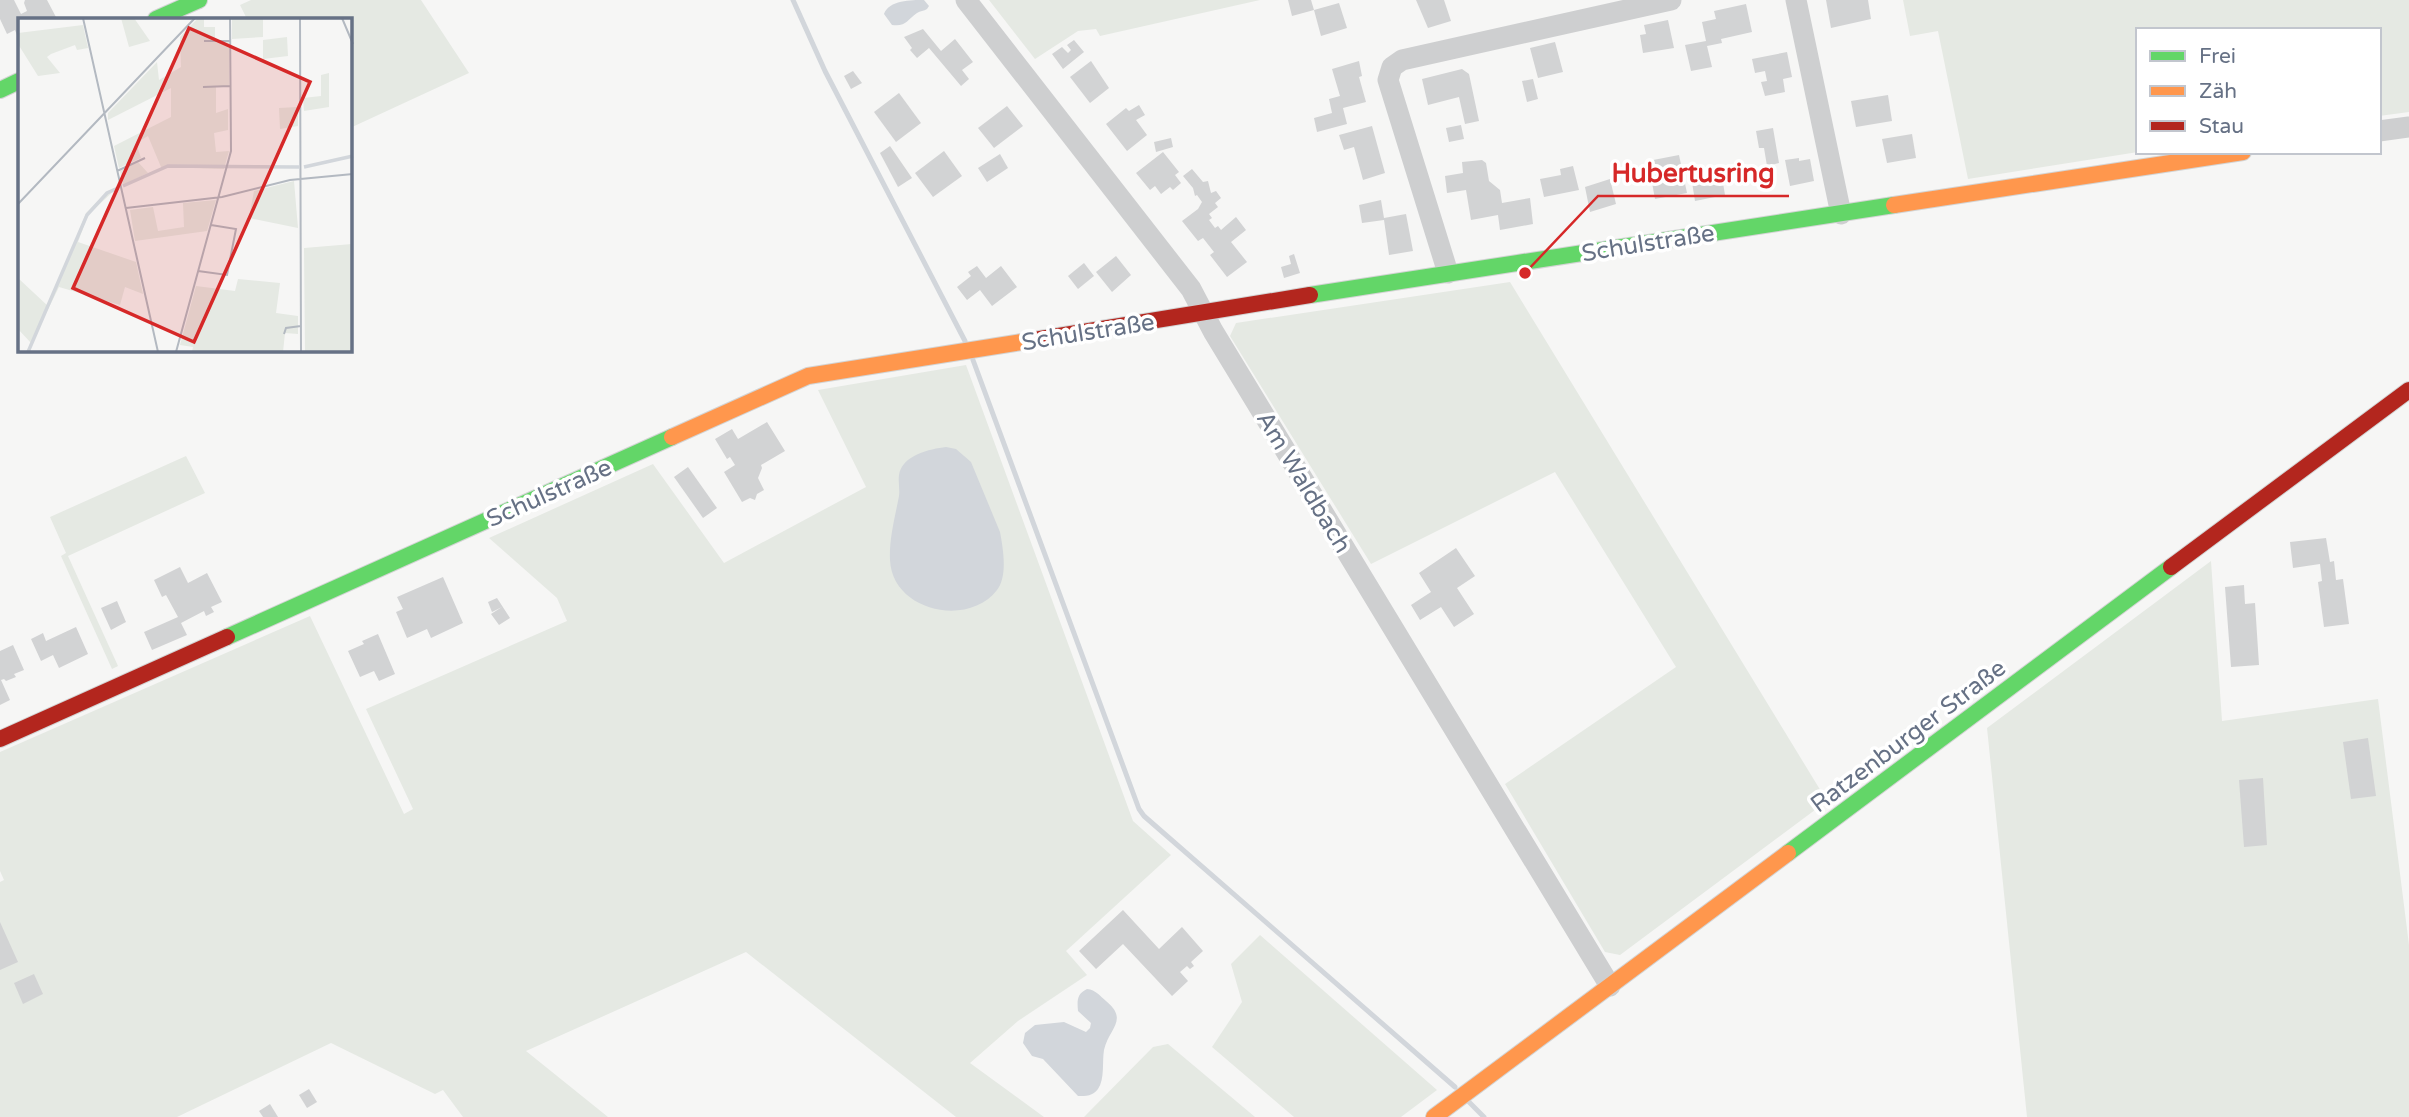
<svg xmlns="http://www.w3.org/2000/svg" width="2409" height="1117" font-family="'Varela Round',sans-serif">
	<rect width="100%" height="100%" fill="#f6f6f5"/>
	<g fill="#e5e9e3">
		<path d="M251,0H421L469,73L350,128V19H247L240,5Z"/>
		<path d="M989,0H1260L1100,36L1096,29L1078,31L1035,59Z"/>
		<path d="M1903,0H2409V112L2379,116V30H2138V152L1968,179L1938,31L1910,36Z"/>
		<path d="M1510,282L1827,801L1620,955L1605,952L1505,784L1676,667L1555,472L1371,564L1230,336L1236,323Z"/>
		<path d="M966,365L1133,821L1171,855L1066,951L1087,975L1018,1021L970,1063L1044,1117H956L746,952L526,1051L608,1117H463L443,1090L435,1094L331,1043L177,1117H0V882L4,880L0,871V752L310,616L404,814L413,809L366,709L567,621L557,598L489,538L653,464L724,563L866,487L818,390Z"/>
		<path d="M186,456L205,493L68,556L118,666L112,669L61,556L66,553L50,517Z"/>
		<path d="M2211,561L2222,721L2378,699L2409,945V1117H2027L1987,728Z"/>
		<path d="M1260,935L1437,1090L1401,1117H1294L1212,1047L1242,1002L1231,964Z"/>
		<path d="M1168,1044L1255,1117H1084L1153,1047Z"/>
	</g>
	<g fill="#d2d6db">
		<path d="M924,0L929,6L927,9C924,11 920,11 917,13C907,20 906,27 892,25L884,14C889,0 911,0 924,0Z"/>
		<path d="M946,447L956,449L971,462L1000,532C1003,548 1008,576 997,590C968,628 892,611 890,560C889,539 895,517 899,496C900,489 898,482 899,475C902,455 930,449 946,447Z"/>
		<path d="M1087,989C1096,990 1100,996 1106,1001C1129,1020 1109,1028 1104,1050C1102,1061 1105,1079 1098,1089C1093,1096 1086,1096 1078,1096L1043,1059L1032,1056L1023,1043L1025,1033L1035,1025L1064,1022L1086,1032L1090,1028L1091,1023L1078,1011C1077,1000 1077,994 1087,989Z"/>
	</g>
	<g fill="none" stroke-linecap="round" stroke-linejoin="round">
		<g stroke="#d2d6db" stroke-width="5">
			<path d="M793,0L825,71L965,341"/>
			<path d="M973,360L1139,809L1144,816L1455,1087"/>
			<path d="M1469,1102L1484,1117"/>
		</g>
	</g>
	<g fill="#d2d3d4">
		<path d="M0,0H14L21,14L27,11L24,3L25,0H47L57,19H19V40L15,30L7,34L0,19Z"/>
		<path d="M1288,0H1311L1314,10L1292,16Z"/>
		<path d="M1416,0H1444L1451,21L1428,28Z"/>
		<path d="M1826,0H1868L1871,19L1831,28Z"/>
		<path d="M1339,3L1347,28L1321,36L1314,10Z"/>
		<path d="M1746,4L1752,32L1721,39L1722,43L1707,46L1712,67L1691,71L1685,45L1706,41L1702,22L1716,19L1714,11Z"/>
		<path d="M1668,20L1674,48L1643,53L1640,35L1646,34L1644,25Z"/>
		<path d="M923,29L941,51L955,39L973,62L962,70L969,79L961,86L929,48L917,58L910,50L912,48L904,37Z"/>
		<path d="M1074,40L1084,52L1063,69L1052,54L1062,47L1068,53L1071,50L1067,45Z"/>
		<path d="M1555,42L1563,72L1538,78L1530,48Z"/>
		<path d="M1787,52L1792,77L1783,79L1785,92L1765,96L1761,82L1767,81L1765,71L1755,73L1752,59Z"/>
		<path d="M1091,61L1109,88L1090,103L1070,77Z"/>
		<path d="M1359,61L1362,76L1359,77L1366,102L1343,108L1347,124L1317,132L1314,118L1332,113L1329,99L1340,96L1332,69Z"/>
		<path d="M1462,69L1469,74L1479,121L1465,124L1459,97L1428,105L1422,79Z"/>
		<path d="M853,71L862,83L851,89L844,76Z"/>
		<path d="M1533,79L1538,99L1527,102L1522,81Z"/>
		<path d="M899,93L921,123L896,142L874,112Z"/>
		<path d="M1888,95L1892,121L1856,127L1851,101Z"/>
		<path d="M1139,105L1145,115L1136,120L1147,135L1127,151L1106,124L1126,108L1129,111Z"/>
		<path d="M1007,106L1023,126L994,148L978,128Z"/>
		<path d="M1461,125L1464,139L1449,142L1446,128Z"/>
		<path d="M1372,126L1385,173L1363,180L1354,147L1344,150L1339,135Z"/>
		<path d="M1773,128L1779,163L1767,166L1764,148H1759L1756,131Z"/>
		<path d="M1912,134L1916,158L1887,163L1882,139Z"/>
		<path d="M1171,138L1173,147L1156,152L1154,142Z"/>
		<path d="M890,146L912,178L898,187L880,153Z"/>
		<path d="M944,151L962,176L933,197L915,173Z"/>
		<path d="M1163,152L1179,172L1175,175L1181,183L1173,190L1170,187L1161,194L1155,186L1150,190L1136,173Z"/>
		<path d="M1000,154L1008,168L987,182L978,168Z"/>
		<path d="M1679,155L1687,193L1655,199L1648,161Z"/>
		<path d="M1799,158V161L1810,159L1814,181L1790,186L1785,160Z"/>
		<path d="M1482,160L1486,163L1489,181L1500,190L1502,203L1530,198L1533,224L1500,230L1498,215L1471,220L1466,190L1447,193L1445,176L1463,173L1462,162Z"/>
		<path d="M1573,166L1579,190L1544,197L1540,179L1561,175L1560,169Z"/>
		<path d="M1192,169L1203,182L1208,181L1211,193L1216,191L1221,198L1215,203L1218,207L1209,214L1212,218L1209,220L1215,228L1218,226L1221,230L1236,217L1246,230L1231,242L1247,262L1227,277L1210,255L1214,252L1203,238L1198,241L1182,221L1198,209L1202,202L1197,195L1195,196L1193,188L1183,176Z"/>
		<path d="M1721,171L1725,195L1695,201L1691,176Z"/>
		<path d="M1610,179L1616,204L1590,212L1585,187Z"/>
		<path d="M1381,200L1384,218L1406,214L1413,251L1389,255L1384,220L1362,223L1359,205Z"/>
		<path d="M1294,254L1300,273L1284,278L1281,267L1291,264L1289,256Z"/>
		<path d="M1116,256L1131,275L1112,292L1096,272Z"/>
		<path d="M1084,263L1094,276L1078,289L1068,276Z"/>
		<path d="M977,266L986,278L1001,266L1017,287L992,306L980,290L967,300L957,287L971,276L968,272Z"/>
		<path d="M767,422L785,451L761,465L762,468L758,478L764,490L757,494L755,500L750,498L742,502L724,472L735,465L730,457L727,459L715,439L732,429L738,439Z"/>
		<path d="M688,467L717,508L703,518L674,477Z"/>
		<path d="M2326,538L2330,562L2334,561L2336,580L2343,579L2349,624L2324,627L2318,582L2322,581L2320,564L2293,568L2290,542Z"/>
		<path d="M1456,548L1475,576L1457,588L1474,614L1454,627L1441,607L1420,620L1411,605L1431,592L1419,573Z"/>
		<path d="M180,567L188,583L207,573L222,602L211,607L214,612L206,616L204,611L181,623L187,635L152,650L144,632L178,617L166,595L162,597L154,580Z"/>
		<path d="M443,577L463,623L431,638L427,629L407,638L396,612L403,609L397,597Z"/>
		<path d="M2244,585L2245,604L2255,603L2259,665L2231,667L2225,587Z"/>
		<path d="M497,598L510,618L499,625L491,614L502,607L492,612L488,602Z"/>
		<path d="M117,601L126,622L111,630L101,608Z"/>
		<path d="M76,627L88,654L59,668L53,655L41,661L31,639L43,633L46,641Z"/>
		<path d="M378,634L395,674L379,681L374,671L360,677L348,651L364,644L362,641Z"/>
		<path d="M13,645L24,670L14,674L16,677L6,681L4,679L1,680L10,700L0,705V651Z"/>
		<path d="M2368,738L2376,796L2351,799L2343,742Z"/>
		<path d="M2263,778L2267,845L2244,847L2239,780Z"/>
		<path d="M1123,910L1159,949L1182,927L1203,951L1191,962L1194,966L1190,969L1187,966L1180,972L1188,981L1172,996L1123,944L1096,969L1079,951Z"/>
		<path d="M0,922L18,962L0,970Z"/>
		<path d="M34,974L43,994L23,1004L14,983Z"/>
		<path d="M309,1089L317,1102L307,1108L299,1095Z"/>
		<path d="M270,1104L278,1117H263L259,1111Z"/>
	</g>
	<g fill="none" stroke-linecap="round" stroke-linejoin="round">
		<g stroke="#d3d4d4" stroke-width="18">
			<g id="fast">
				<path d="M156,19L199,0"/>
				<path d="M0,90L19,81"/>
				<path d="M1310,295L1894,205"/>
				<path d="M227,637L672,437"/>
				<path d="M1788,853L2171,567"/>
			</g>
		</g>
		<g stroke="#d3d4d4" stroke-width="18">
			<g id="slow">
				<path d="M1894,205L2243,152"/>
				<path d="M672,437L808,376L1034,340"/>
				<path d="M1434,1117L1788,853"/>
			</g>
		</g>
		<g stroke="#d3d4d4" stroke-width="18">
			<g id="jam">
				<path d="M1034,340L1310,295"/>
				<path d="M2171,567L2409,390"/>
				<path d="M0,739L227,637"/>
			</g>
		</g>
		<g stroke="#cecfd0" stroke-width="21">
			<path d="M966,0L1191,289L1213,331L1610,986"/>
			<path d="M1796,0L1841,214"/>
			<path d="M2379,131L2409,127"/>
			<path d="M1448,273L1388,80L1392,67L1402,60L1671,0"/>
		</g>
		<use href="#fast" stroke="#63d668" stroke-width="16"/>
		<use href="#slow" stroke="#ff974d" stroke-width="16"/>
		<use href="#jam" stroke="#b3261e" stroke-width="16"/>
	</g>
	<g text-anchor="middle" stroke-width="7" stroke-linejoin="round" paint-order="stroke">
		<g font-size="24" fill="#667185" stroke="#fff">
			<text transform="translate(1648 243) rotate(-9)" y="8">Schulstraße</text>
			<text transform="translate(1088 332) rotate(-9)" y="8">Schulstraße</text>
			<text transform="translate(1304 482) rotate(59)" y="8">Am Waldbach</text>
			<text transform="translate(549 493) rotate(-24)" y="8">Schulstraße</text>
			<text transform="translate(1908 736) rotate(-37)" y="8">Ratzenburger Straße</text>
		</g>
	</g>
	<g transform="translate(18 18)">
		<rect width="334" height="334" fill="#f6f6f5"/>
		<path d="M103,0H116L132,23L111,29ZM180,0H186V9H197V22H211V68L198,69V95L210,91V112L196,115L198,134L211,133L206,151L143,149L130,118L118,125L123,140L101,150L96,128L153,99V70L90,102V95L139,44L141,62L163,49L162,19ZM214,0H245V19L214,21ZM65,7L70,30L59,32L57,27L33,36L29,39L42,55L20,58L0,26V15ZM269,19L270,38L245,41V22ZM311,55V89L286,93L285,80L303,78V57ZM280,89V108L262,111L261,90ZM120,144L130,155L105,167L102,153ZM276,163L280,210L231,200L236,173ZM101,168L70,197L60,224L118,244L125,276L107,269L102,287L41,269L9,334L25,300L13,325L0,311V260L31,289L68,195L90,173ZM198,182L189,213L117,223L112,192L135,189L140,213L166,209L165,185ZM334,226V334H287L286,230ZM220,261L262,265L258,295L280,298V316L267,315L265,334H174L175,329L162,327L178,268L217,273Z" fill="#e5e9e3"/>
		<path fill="none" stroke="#d2d6db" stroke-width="3.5" d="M286,149L335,138M105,168L150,148L281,149M10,334L69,197L89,175L100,170"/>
		<path fill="none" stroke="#b3b9c1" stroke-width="2" d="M65,0L140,334M282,0L283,334M324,0L335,26M186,23H212M185,69L212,68M99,153L127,140M0,186L177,0M108,190L204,179L272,162L335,156M180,253L209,257L218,211L193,207M266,316L268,310L283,308M158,334L213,133L212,0"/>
		<path fill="#d62828" fill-opacity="0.15" stroke="#d62828" stroke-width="3.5" d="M171,10L292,64L176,324L55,270Z"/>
		<rect width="334" height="334" fill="none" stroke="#667185" stroke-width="3.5"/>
	</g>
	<path fill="none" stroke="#d62828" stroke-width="2.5" d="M1525 273L1598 196H1789"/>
	<circle fill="#d62828" stroke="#fff" stroke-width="2.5" cx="1525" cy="273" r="7"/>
	<g font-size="26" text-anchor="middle" font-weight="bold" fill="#d62828" stroke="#fff" stroke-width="7" stroke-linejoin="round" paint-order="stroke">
		<text x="1693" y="182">Hubertusring</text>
	</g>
	<rect x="2136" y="28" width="245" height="126" fill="#ffffff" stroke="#c2c6ce" stroke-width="2"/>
	<rect x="2150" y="51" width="35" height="10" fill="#63d668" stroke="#c2c6ce" stroke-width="2"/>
	<text x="2199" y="63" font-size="21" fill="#667185">Frei</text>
	<rect x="2150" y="86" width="35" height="10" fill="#ff974d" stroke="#c2c6ce" stroke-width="2"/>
	<text x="2199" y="98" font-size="21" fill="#667185">Zäh</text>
	<rect x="2150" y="121" width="35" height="10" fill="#b3261e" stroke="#c2c6ce" stroke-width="2"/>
	<text x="2199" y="133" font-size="21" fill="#667185">Stau</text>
</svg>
